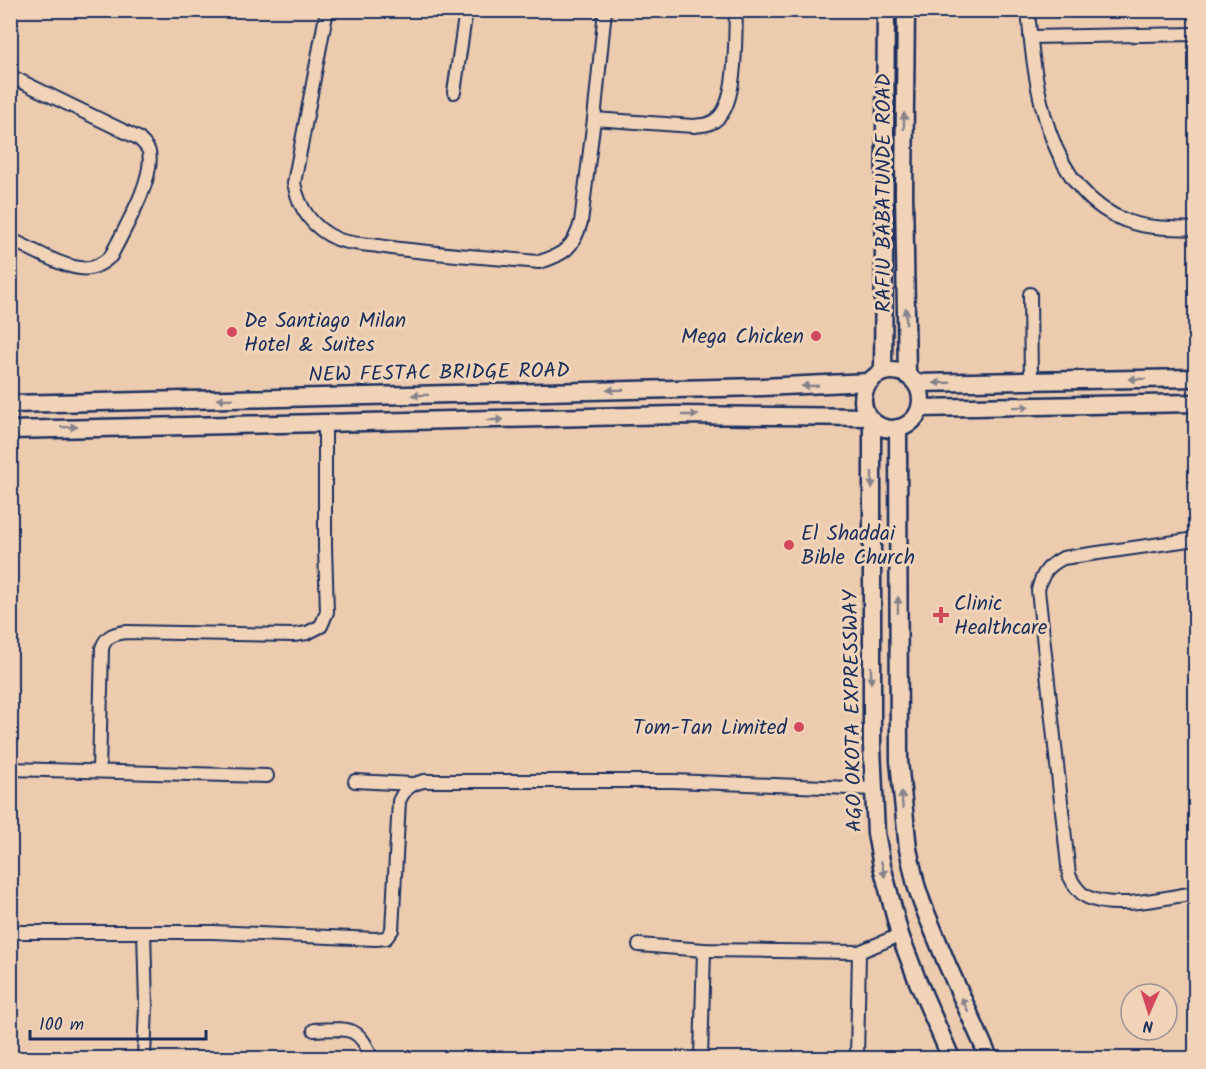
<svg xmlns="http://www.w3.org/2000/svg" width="1206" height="1069" font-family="Kalam,sans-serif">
	<rect width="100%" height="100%" fill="#eccbaf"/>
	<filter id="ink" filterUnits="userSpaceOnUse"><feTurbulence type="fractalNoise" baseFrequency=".0167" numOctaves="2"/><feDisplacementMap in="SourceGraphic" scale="12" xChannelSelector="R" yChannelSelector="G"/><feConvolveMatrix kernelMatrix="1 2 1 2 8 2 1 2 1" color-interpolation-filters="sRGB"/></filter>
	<g filter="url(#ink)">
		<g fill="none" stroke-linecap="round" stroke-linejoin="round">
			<g stroke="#1b2f5e" stroke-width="16">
				<g id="street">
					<path d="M327,10L294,183C299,209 312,228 337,239C348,244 365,244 378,246C431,254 485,257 539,262C564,255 574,247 581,222L594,119L605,10"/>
					<path d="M1028,10C1034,83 1047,192 1127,221C1149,229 1173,228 1196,229"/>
					<path d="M1030,37L1196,34"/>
					<path d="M10,76L138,138C142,142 148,147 149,152C155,179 123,231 111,256C104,262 99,266 90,268C69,272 30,248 10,239"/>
					<path d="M454,92L466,10"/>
					<path d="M594,119L693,126C703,125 712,125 719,117C737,99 735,37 736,10"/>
					<path d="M1030,294L1031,381"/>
					<path d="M1196,539L1063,558C1048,566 1042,573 1038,590L1069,875C1073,884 1078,892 1087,897C1116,911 1164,897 1196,893"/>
					<path d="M10,769L267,776"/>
					<path d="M99,771L102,648C106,636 113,634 125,632L294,635L307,633L321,626L327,612L325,547V423"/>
					<path d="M355,781L412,784"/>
					<path d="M10,932H213L376,939L386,938L392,930L399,801C405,788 411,784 424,781H673L874,789"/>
					<path d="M144,932L146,1005L144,1058"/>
					<path d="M639,945L704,950L859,952L900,935"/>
					<path d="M314,1030C345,1029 360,1024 371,1058"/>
					<path d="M701,1058L704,950"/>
					<path d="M857,1058L859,952"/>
				</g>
			</g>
			<g stroke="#1b2f5e" stroke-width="21">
				<g id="secondary">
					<path d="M906,10L904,191L907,375"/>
					<circle cx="892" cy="400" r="29"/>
					<path d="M883,372L886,10"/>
					<path d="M916,383L1196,378"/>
					<path d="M10,404L762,387L869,382"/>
					<path d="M920,408L1196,403"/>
					<path d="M872,421V747L876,833L882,866L900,935L918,982L951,1058"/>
					<path d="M898,428L899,761L908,849L916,885L922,903L947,964L989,1058"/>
					<path d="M10,430L676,415L868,417"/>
				</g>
			</g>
			<use href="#street" stroke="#f1d4b8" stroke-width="12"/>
			<use href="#secondary" stroke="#f1d4b8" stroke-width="16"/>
		</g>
		<defs><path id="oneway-solid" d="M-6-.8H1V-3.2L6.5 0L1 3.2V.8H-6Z" transform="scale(1.5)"/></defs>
		<g fill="#86828b">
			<use href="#oneway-solid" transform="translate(904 121) rotate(-89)"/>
			<use href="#oneway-solid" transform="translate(906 316) rotate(-91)"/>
			<use href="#oneway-solid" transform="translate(1137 379) rotate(179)"/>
			<use href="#oneway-solid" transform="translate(942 383) rotate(178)"/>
			<use href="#oneway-solid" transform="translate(810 386) rotate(178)"/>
			<use href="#oneway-solid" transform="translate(615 390) rotate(178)"/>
			<use href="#oneway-solid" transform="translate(420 395) rotate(179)"/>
			<use href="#oneway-solid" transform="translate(225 399) rotate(179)"/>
			<use href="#oneway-solid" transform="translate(1021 407) rotate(-1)"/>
			<use href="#oneway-solid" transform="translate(690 415)"/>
			<use href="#oneway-solid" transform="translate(495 420) rotate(-1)"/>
			<use href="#oneway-solid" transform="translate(69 427) rotate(-1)"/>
			<use href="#oneway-solid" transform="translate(872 480) rotate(90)"/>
			<use href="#oneway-solid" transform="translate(898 605) rotate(-89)"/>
			<use href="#oneway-solid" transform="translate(871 675) rotate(90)"/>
			<use href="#oneway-solid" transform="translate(902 800) rotate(-95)"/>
			<use href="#oneway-solid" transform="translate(883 869) rotate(77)"/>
			<use href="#oneway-solid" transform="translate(965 1005) rotate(-115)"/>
		</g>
	</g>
	<g fill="#d1495b" stroke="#f1d4b8" stroke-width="2">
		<circle cx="232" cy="332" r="6"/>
		<circle cx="816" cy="336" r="6"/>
		<circle cx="789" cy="545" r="6"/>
		<path d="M938 606h6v6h6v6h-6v6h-6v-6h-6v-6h6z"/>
		<circle cx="799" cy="727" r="6"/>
	</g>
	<g text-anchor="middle" stroke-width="6" stroke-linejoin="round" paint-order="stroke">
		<g font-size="21" fill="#1b2f5e" stroke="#f1d4b8">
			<text transform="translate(883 193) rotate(-90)" y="7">RAFIU BABATUNDE ROAD</text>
			<text transform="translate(439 372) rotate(-1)" y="7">NEW FESTAC BRIDGE ROAD</text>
			<text transform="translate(852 711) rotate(-91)" y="7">AGO OKOTA EXPRESSWAY</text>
		</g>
		<g font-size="21" fill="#1b2f5e" stroke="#f1d4b8" text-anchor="start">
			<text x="244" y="327">De Santiago Milan<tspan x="244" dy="24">Hotel &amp; Suites</tspan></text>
			<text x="804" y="343" text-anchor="end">Mega Chicken</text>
			<text x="801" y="540">El Shaddai<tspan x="801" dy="24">Bible Church</tspan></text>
			<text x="954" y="610">Clinic<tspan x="954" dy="24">Healthcare</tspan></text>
			<text x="787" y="734" text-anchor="end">Tom-Tan Limited</text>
		</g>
	</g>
	<rect width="1206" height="1069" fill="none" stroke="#f1d4b8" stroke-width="36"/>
	<rect x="18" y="18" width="1170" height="1033" fill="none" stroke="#1b2f5e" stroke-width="2" filter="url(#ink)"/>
	<g transform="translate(1149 1012) rotate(183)"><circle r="28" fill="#f1d4b8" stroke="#9b9294" stroke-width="1.5"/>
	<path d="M0-4.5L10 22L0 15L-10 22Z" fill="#d1495b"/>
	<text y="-9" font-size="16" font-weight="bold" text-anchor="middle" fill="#1b2f5e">N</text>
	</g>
	<path d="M30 1030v9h176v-9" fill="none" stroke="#1b2f5e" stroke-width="3"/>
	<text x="39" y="1030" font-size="18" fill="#1b2f5e" stroke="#f1d4b8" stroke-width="4.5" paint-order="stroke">100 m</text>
</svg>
